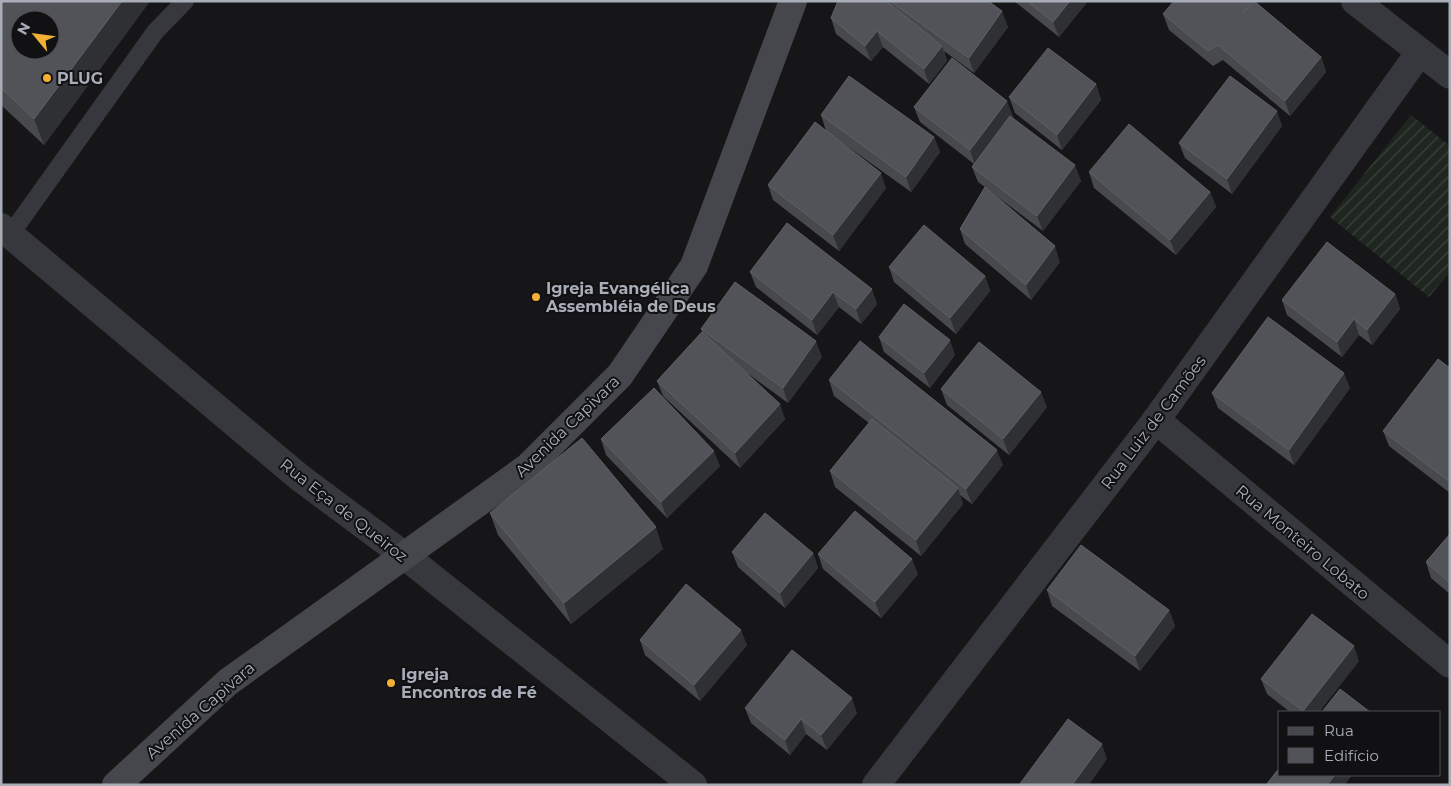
<svg xmlns="http://www.w3.org/2000/svg" width="1451" height="786" font-family="Montserrat,sans-serif">
	<defs>
		<pattern id="garden-furrows" width="10" height="10" patternUnits="userSpaceOnUse" patternTransform="scale(1.25)"><rect width="10" height="10" fill="#1e261f"/><path d="M-1 1l2-2M0 10L10 0M9 11l2-2" fill="none" stroke="#3c433d"/></pattern>
	</defs>
	<rect width="100%" height="100%" fill="#161618"/>
	<path fill="url(#garden-furrows)" d="M1411,115L1450,146V272L1429,297L1330,217Z"/>
	<g fill="none" stroke-linecap="round" stroke-linejoin="round">
		<path stroke="#37383d" stroke-width="18" d="M10,235L155,32L185,1"/>
		<g stroke="#37383d" stroke-width="28">
			<path d="M1,227L299,477L405,556L693,785"/>
			<path d="M1156,420L1450,664"/>
			<path d="M876,785L1156,420L1420,52"/>
		</g>
		<path stroke="#37383d" stroke-width="28" d="M1355,1L1450,75"/>
		<path stroke="#45474d" stroke-width="28" d="M116,785L228,682L528,467L620,375L694,266L793,1"/>
	</g>
	<g fill="#47494d">
		<path d="M1,1H150L44,145L1,105Z"/>
		<path d="M838,1H988L1008,27L974,73L944,51L947,61L929,84L883,47L871,61L836,34L831,18Z"/>
		<path d="M1014,1H1088L1059,37Z"/>
		<path d="M1163,14L1321,57L1326,72L1290,116L1223,60L1213,66L1169,30Z"/>
		<path d="M1096,84L1101,100L1062,150L1015,113L1009,97Z"/>
		<path d="M914,107L1013,116L1012,118L1081,181L1043,231L987,189L1060,262L1031,300L965,244L960,229L985,187L978,182L972,167L974,164L920,122Z"/>
		<path d="M821,115L934,137L940,152L911,192L826,131Z"/>
		<path d="M1282,126L1232,194L1185,158L1179,143Z"/>
		<path d="M1089,172L1210,192L1216,207L1176,255L1094,188Z"/>
		<path d="M768,185L886,188L839,251L773,200Z"/>
		<path d="M787,223L877,304L861,324L839,307L817,335L756,287L750,272Z"/>
		<path d="M889,267L985,276L990,291L956,334L894,282Z"/>
		<path d="M1395,294L1400,309L1372,345L1359,335L1342,357L1287,315L1282,300Z"/>
		<path d="M701,329L822,357L788,403L747,373L785,419L740,468L663,396L657,381L702,332Z"/>
		<path d="M879,337L955,355L930,388L884,352Z"/>
		<path d="M1450,368V493L1389,446L1383,431Z"/>
		<path d="M829,380L1003,465L972,504L960,495L963,504L921,556L835,487L830,471L869,423L834,396Z"/>
		<path d="M1350,388L1294,465L1218,408L1212,393Z"/>
		<path d="M941,389L1047,407L1009,455L947,405Z"/>
		<path d="M601,439L720,466L667,518L606,455Z"/>
		<path d="M490,513L663,549L571,624L498,535Z"/>
		<path d="M1450,534V594L1431,578L1426,562Z"/>
		<path d="M732,552L813,553L818,568L785,608L738,567Z"/>
		<path d="M818,554L918,574L881,618L823,569Z"/>
		<path d="M1047,590L1169,610L1175,626L1140,671L1052,606Z"/>
		<path d="M640,640L747,645L700,701L645,655Z"/>
		<path d="M1359,661L1319,712H1290L1267,694L1261,679Z"/>
		<path d="M745,708L857,713L827,750L806,734L790,755L751,723Z"/>
	</g>
	<g fill="#2f3033">
		<path d="M122,1H150L44,145L34,119Z"/>
		<path d="M1070,1H1088L1059,37L1053,22Z"/>
		<path d="M1002,11L1008,27L974,73L969,58Z"/>
		<path d="M877,31L883,47L871,61L865,46Z"/>
		<path d="M942,46L947,61L929,84L924,69Z"/>
		<path d="M1321,57L1326,72L1290,116L1285,101Z"/>
		<path d="M1096,84L1101,100L1062,150L1057,135Z"/>
		<path d="M1007,101L1013,116L975,165L970,150Z"/>
		<path d="M1277,111L1282,126L1232,194L1227,179Z"/>
		<path d="M934,137L940,152L911,192L906,177Z"/>
		<path d="M1075,165L1081,181L1043,231L1037,216Z"/>
		<path d="M881,173L886,188L839,251L833,235Z"/>
		<path d="M1210,192L1216,207L1176,255L1170,240Z"/>
		<path d="M1055,246L1060,262L1031,300L1026,285Z"/>
		<path d="M985,276L990,291L956,334L950,318Z"/>
		<path d="M872,289L877,304L861,324L856,309Z"/>
		<path d="M833,292L839,307L817,335L812,320Z"/>
		<path d="M1395,294L1400,309L1372,345L1367,330Z"/>
		<path d="M1354,319L1359,335L1342,357L1337,342Z"/>
		<path d="M950,340L955,355L930,388L924,373Z"/>
		<path d="M816,341L822,357L788,403L783,388Z"/>
		<path d="M1344,373L1350,388L1294,465L1289,450Z"/>
		<path d="M1041,392L1047,407L1009,455L1003,439Z"/>
		<path d="M780,404L785,419L740,468L735,453Z"/>
		<path d="M997,450L1003,465L972,504L966,489Z"/>
		<path d="M714,451L720,466L667,518L661,502Z"/>
		<path d="M958,488L963,504L921,556L916,540Z"/>
		<path d="M656,527L663,549L571,624L564,603Z"/>
		<path d="M813,553L818,568L785,608L780,593Z"/>
		<path d="M912,559L918,574L881,618L875,602Z"/>
		<path d="M1169,610L1175,626L1140,671L1135,656Z"/>
		<path d="M741,630L747,645L700,701L694,685Z"/>
		<path d="M1354,646L1359,661L1319,712H1303V711Z"/>
		<path d="M852,698L857,713L827,750L821,735Z"/>
		<path d="M801,719L806,734L790,755L785,740Z"/>
		<path d="M1102,744L1107,759L1089,785H1072Z"/>
		<path d="M1335,775H1352L1345,785H1327Z"/>
	</g>
	<g fill="#525359" stroke="#5f6168" fill-rule="evenodd">
		<path d="M1,1H122L34,119L1,88ZM20,20H50V50H20Z"/>
		<path d="M838,1H886L942,46L924,69L877,31L865,46L831,18Z"/>
		<path d="M890,1H988L1002,11L969,58Z"/>
		<path d="M1027,1H1070L1053,22Z"/>
		<path d="M1174,1H1253L1242,14L1254,1L1321,57L1285,101L1218,45L1208,51L1163,14Z"/>
		<path d="M1048,48L1096,84L1057,135L1009,97Z"/>
		<path d="M952,58L1007,101L970,150L914,107Z"/>
		<path d="M849,76L934,137L906,177L821,115Z"/>
		<path d="M1230,76L1277,111L1227,179L1179,143Z"/>
		<path d="M1010,116L1075,165L1037,216L972,167Z"/>
		<path d="M815,122L881,173L833,235L768,185Z"/>
		<path d="M1129,124L1210,192L1170,240L1089,172Z"/>
		<path d="M985,187L1055,246L1026,285L960,229Z"/>
		<path d="M787,223L872,289L856,309L833,292L812,320L750,272Z"/>
		<path d="M924,225L985,276L950,318L889,267Z"/>
		<path d="M1327,242L1395,294L1367,330L1354,319L1337,342L1282,300Z"/>
		<path d="M735,282L816,341L783,388L701,329Z"/>
		<path d="M904,304L950,340L924,373L879,337Z"/>
		<path d="M1268,317L1344,373L1289,450L1212,393Z"/>
		<path d="M702,332L780,404L735,453L657,381Z"/>
		<path d="M860,341L997,450L966,489L829,380Z"/>
		<path d="M979,342L1041,392L1003,439L941,389Z"/>
		<path d="M1438,359L1450,368V482L1383,431Z"/>
		<path d="M654,388L714,451L661,502L601,439Z"/>
		<path d="M872,419L958,488L916,540L830,471Z"/>
		<path d="M582,438L656,527L564,603L490,513Z"/>
		<path d="M855,511L912,559L875,602L818,554Z"/>
		<path d="M765,513L813,553L780,593L732,552Z"/>
		<path d="M1450,534V583L1426,562Z"/>
		<path d="M1081,545L1169,610L1135,656L1047,590Z"/>
		<path d="M686,584L741,630L694,685L640,640Z"/>
		<path d="M1312,614L1354,646L1303,711L1261,679Z"/>
		<path d="M792,650L852,698L821,735L801,719L785,740L745,708Z"/>
		<path d="M1340,689L1370,712H1322Z"/>
		<path d="M1068,719L1102,744L1072,785H1019Z"/>
		<path d="M1280,767V775H1335L1327,785H1266Z"/>
	</g>
	<g fill="#f2b134" stroke="#111113" stroke-width="2">
		<circle cx="47" cy="78" r="5"/>
		<circle cx="536" cy="297" r="5"/>
		<circle cx="391" cy="683" r="5"/>
	</g>
	<g text-anchor="middle" stroke-width="4" stroke-linejoin="round" paint-order="stroke">
		<g font-size="16" font-weight="bold" fill="#a8adb8" stroke="#111113" text-anchor="start">
			<text x="57" y="84">PLUG</text>
			<text x="546" y="294">Igreja Evangélica<tspan x="546" dy="18">Assembléia de Deus</tspan></text>
			<text x="401" y="680">Igreja<tspan x="401" dy="18">Encontros de Fé</tspan></text>
		</g>
		<g font-size="16" fill="#a8adb8" stroke="#111113">
			<text transform="translate(1153 422) rotate(-53)" y="6">Rua Luiz de Camões</text>
			<text transform="translate(567 426) rotate(-44)" y="6">Avenida Capivara</text>
			<text transform="translate(344 510) rotate(38)" y="6">Rua Eça de Queiroz</text>
			<text transform="translate(1303 542) rotate(40)" y="6">Rua Monteiro Lobato</text>
			<text transform="translate(200 710) rotate(-41)" y="6">Avenida Capivara</text>
		</g>
	</g>
	<rect width="1451" height="786" fill="none" stroke="#a8adb8" stroke-width="5"/>
	<rect x="1278" y="711" width="162" height="65" fill="#111113" stroke="#4d4f55"/>
	<rect x="1288" y="727" width="25" height="8" fill="#45474d" stroke="#4d4f55"/>
	<text x="1324" y="736" font-size="15" fill="#a8adb8">Rua</text>
	<rect x="1288" y="748" width="25" height="15" fill="#525359" stroke="#4d4f55"/>
	<text x="1324" y="761" font-size="15" fill="#a8adb8">Edifício</text>
	<g transform="translate(35 35) rotate(299)"><circle r="24" fill="#111113" stroke="#4d4f55"/>
	<path d="M0-4L9 19L0 12L-9 19Z" fill="#f2b134"/>
	<text y="-8" font-size="14" font-weight="bold" text-anchor="middle" fill="#a8adb8">N</text>
	</g>
</svg>
